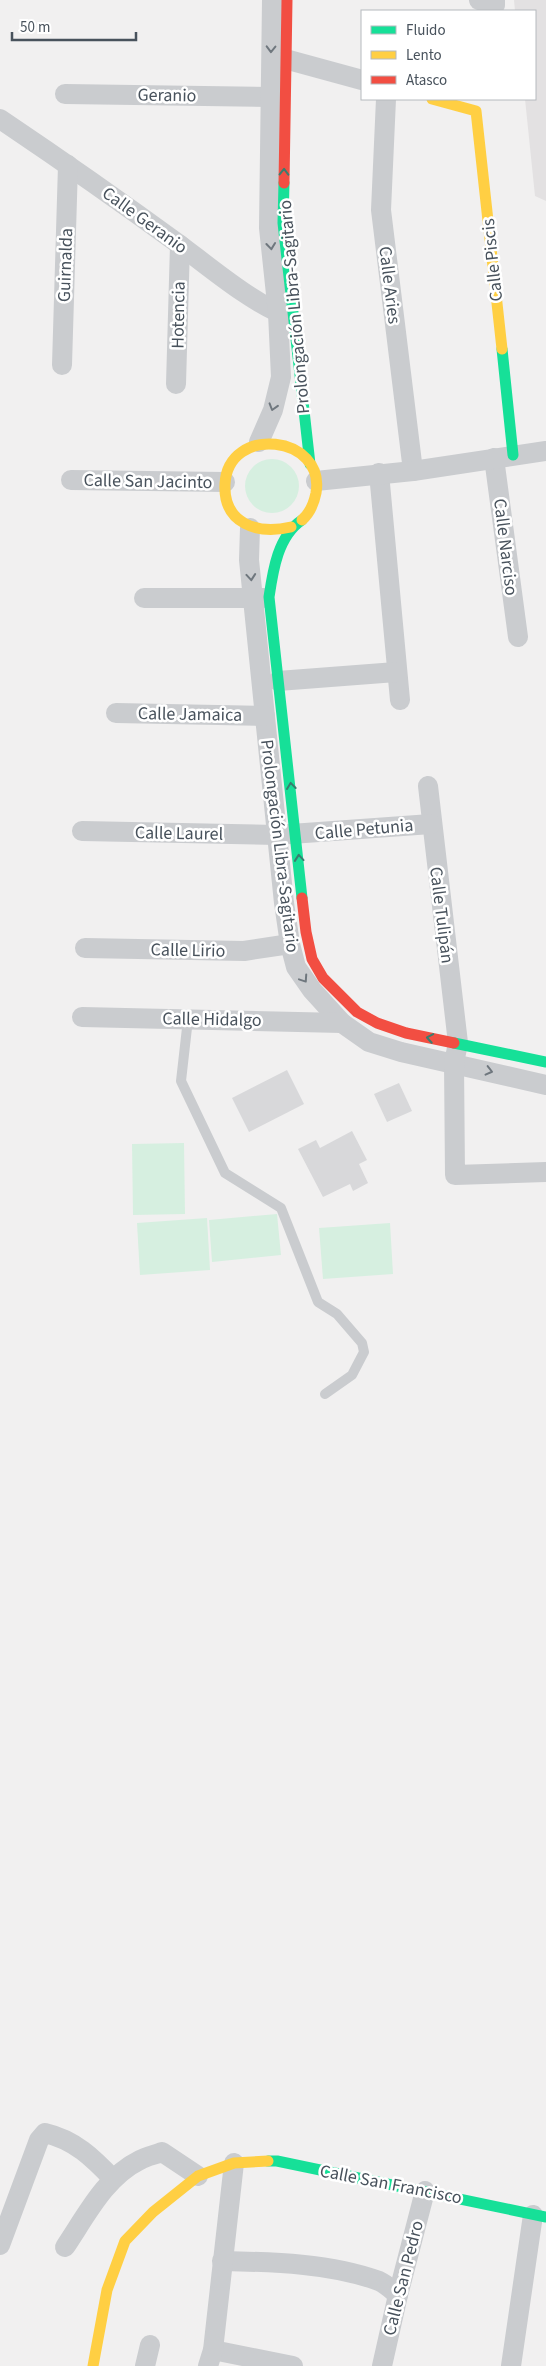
<svg xmlns="http://www.w3.org/2000/svg" width="546" height="2366" font-family="'Source Sans 3',sans-serif">
	<rect width="100%" height="100%" fill="#f1f0f0"/>
	<path fill="#e3e1e2" d="M514,0H546V201L535,196L525,99H535V11H515Z"/>
	<g fill="#d6efe0">
		<circle cx="272" cy="486" r="27"/>
		<path d="M184,1143L185,1214L133,1215L132,1144Z"/>
		<path d="M277,1214L281,1255L212,1262L209,1220Z"/>
		<path d="M207,1218L210,1270L140,1275L137,1223Z"/>
		<path d="M390,1223L393,1274L323,1279L319,1228Z"/>
	</g>
	<g fill="#d8d8da">
		<path d="M287,1070L304,1104L249,1132L232,1098Z"/>
		<path d="M399,1083L412,1111L387,1122L374,1094Z"/>
		<path d="M352,1131L367,1160L359,1164L368,1183L353,1191L350,1184L323,1197L298,1149L316,1140L320,1148Z"/>
	</g>
	<g fill="none" stroke-linecap="round" stroke-linejoin="round">
		<path stroke="#cacccf" stroke-width="10" d="M188,1019L181,1081L225,1173L281,1208L318,1302L337,1314L362,1343L364,1352L352,1375L325,1394"/>
		<g stroke="#cacccf" stroke-width="20">
			<path d="M479,0L495,5V0"/>
			<path d="M285,59L362,80"/>
			<path d="M65,94L270,97"/>
			<path d="M386,99L381,210L413,471"/>
			<path d="M0,119C61,160 121,202 180,245C208,266 256,306 288,316"/>
			<path d="M62,365L68,165"/>
			<path d="M176,384L180,245"/>
			<path d="M259,442L273,410L281,377L278,313L269,228L272,0"/>
			<path d="M494,458L518,637"/>
			<path d="M379,473L400,700"/>
			<path d="M71,480L225,482"/>
			<path d="M316,481L413,471L546,451"/>
			<path d="M250,528L249,560L253,599L284,903L290,944L296,967L312,990L342,1023L369,1042L401,1052L546,1085"/>
			<path d="M144,598H264"/>
			<path d="M278,681L396,672"/>
			<path d="M116,713L265,716"/>
			<path d="M428,786L458,1043L454,1063L455,1175L546,1172"/>
			<path d="M82,831L277,835L431,824"/>
			<path d="M85,948L244,951L290,944"/>
			<path d="M82,1017L342,1023"/>
			<path d="M0,2245L39,2140L45,2133C75,2140 93,2158 113,2179"/>
			<path d="M65,2247C86,2216 105,2177 140,2160C147,2156 155,2155 162,2152L198,2176"/>
			<path d="M222,2261C273,2262 330,2263 379,2281C386,2284 392,2290 398,2295"/>
			<path d="M213,2350L293,2366"/>
			<path d="M145,2366L150,2345"/>
			<path d="M208,2366L213,2350L234,2163"/>
			<path d="M382,2366L398,2295L425,2191"/>
			<path d="M511,2366L533,2215"/>
		</g>
		<g stroke="#16e098" stroke-width="11">
			<path d="M284,183L283,223L310,464"/>
			<path d="M502,349L513,455"/>
			<path d="M302,520C278,536 273,570 269,597L302,898"/>
			<path d="M454,1043L546,1062"/>
			<path d="M268,2161H277L546,2217"/>
		</g>
		<g stroke="#ffcf43" stroke-width="11">
			<path d="M432,99L476,111L502,349"/>
			<path d="M291,527C258,535 223,524 225,484C228,424 326,435 316,493C314,503 310,513 302,520"/>
			<path d="M93,2366L107,2290L125,2241L153,2212L198,2176L234,2163L268,2161"/>
		</g>
		<g stroke="#f24e42" stroke-width="11">
			<path d="M284,183L287,0"/>
			<path d="M302,898L306,932L312,959L323,978L357,1012L377,1023L406,1033L454,1043"/>
		</g>
	</g>
	<defs><path id="oneway-chevron" d="M-2-3.5L2.5 0L-2 3.5" fill="none" stroke-width="1.6" stroke-linecap="round" stroke-linejoin="round" transform="scale(1.25)"/></defs>
	<g stroke="#6f777e">
		<use href="#oneway-chevron" transform="translate(271 49) rotate(91)"/>
		<use href="#oneway-chevron" transform="translate(271 246) rotate(84)"/>
		<use href="#oneway-chevron" transform="translate(273 407) rotate(107)"/>
		<use href="#oneway-chevron" transform="translate(251 577) rotate(85)"/>
		<use href="#oneway-chevron" transform="translate(304 979) rotate(56)"/>
		<use href="#oneway-chevron" transform="translate(489 1071) rotate(14)"/>
	</g>
	<g stroke="#397d6e">
		<use href="#oneway-chevron" transform="translate(284 172) rotate(-89)"/>
		<use href="#oneway-chevron" transform="translate(291 786) rotate(-97)"/>
		<use href="#oneway-chevron" transform="translate(299 858) rotate(-95)"/>
		<use href="#oneway-chevron" transform="translate(430 1038) rotate(-170)"/>
	</g>
	<g text-anchor="middle" stroke-width="5" stroke-linejoin="round" paint-order="stroke">
		<g font-size="18" fill="#48525c" stroke="#fff">
			<text transform="translate(167 95) rotate(1)" y="6">Geranio</text>
			<text transform="translate(145 220) rotate(36)" y="6">Calle Geranio</text>
			<text transform="translate(492 260) rotate(-96)" y="6">Calle Piscis</text>
			<text transform="translate(65 265) rotate(-88)" y="6">Guirnalda</text>
			<text transform="translate(390 285) rotate(83)" y="6">Calle Aries</text>
			<text transform="translate(294 307) rotate(-95)" y="6">Prolongación Libra-Sagitario</text>
			<text transform="translate(178 315) rotate(-89)" y="6">Hotencia</text>
			<text transform="translate(148 481) rotate(1)" y="6">Calle San Jacinto</text>
			<text transform="translate(506 547) rotate(83)" y="6">Calle Narciso</text>
			<text transform="translate(190 714) rotate(1)" y="6">Calle Jamaica</text>
			<text transform="translate(364 829) rotate(-5)" y="6">Calle Petunia</text>
			<text transform="translate(179 833) rotate(1)" y="6">Calle Laurel</text>
			<text transform="translate(280 846) rotate(83)" y="6">Prolongación Libra-Sagitario</text>
			<text transform="translate(442 915) rotate(83)" y="6">Calle Tulipán</text>
			<text transform="translate(188 950) rotate(1)" y="6">Calle Lirio</text>
			<text transform="translate(212 1019) rotate(1)" y="6">Calle Hidalgo</text>
			<text transform="translate(391 2184) rotate(11)" y="6">Calle San Francisco</text>
			<text transform="translate(403 2278) rotate(-76)" y="6">Calle San Pedro</text>
		</g>
	</g>
	<rect x="361" y="10" width="175" height="90" fill="#ffffff" stroke="#b6babe"/>
	<rect x="371" y="26" width="25" height="8" fill="#16e098" stroke="#b6babe"/>
	<text x="406" y="35" font-size="15" fill="#48525c">Fluido</text>
	<rect x="371" y="51" width="25" height="8" fill="#ffcf43" stroke="#b6babe"/>
	<text x="406" y="60" font-size="15" fill="#48525c">Lento</text>
	<rect x="371" y="76" width="25" height="8" fill="#f24e42" stroke="#b6babe"/>
	<text x="406" y="85" font-size="15" fill="#48525c">Atasco</text>
	<path d="M12 32v8h124v-8" fill="none" stroke="#48525c" stroke-width="2.5"/>
	<text x="20" y="32" font-size="15" fill="#48525c" stroke="#ffffff" stroke-width="4" paint-order="stroke">50 m</text>
</svg>
